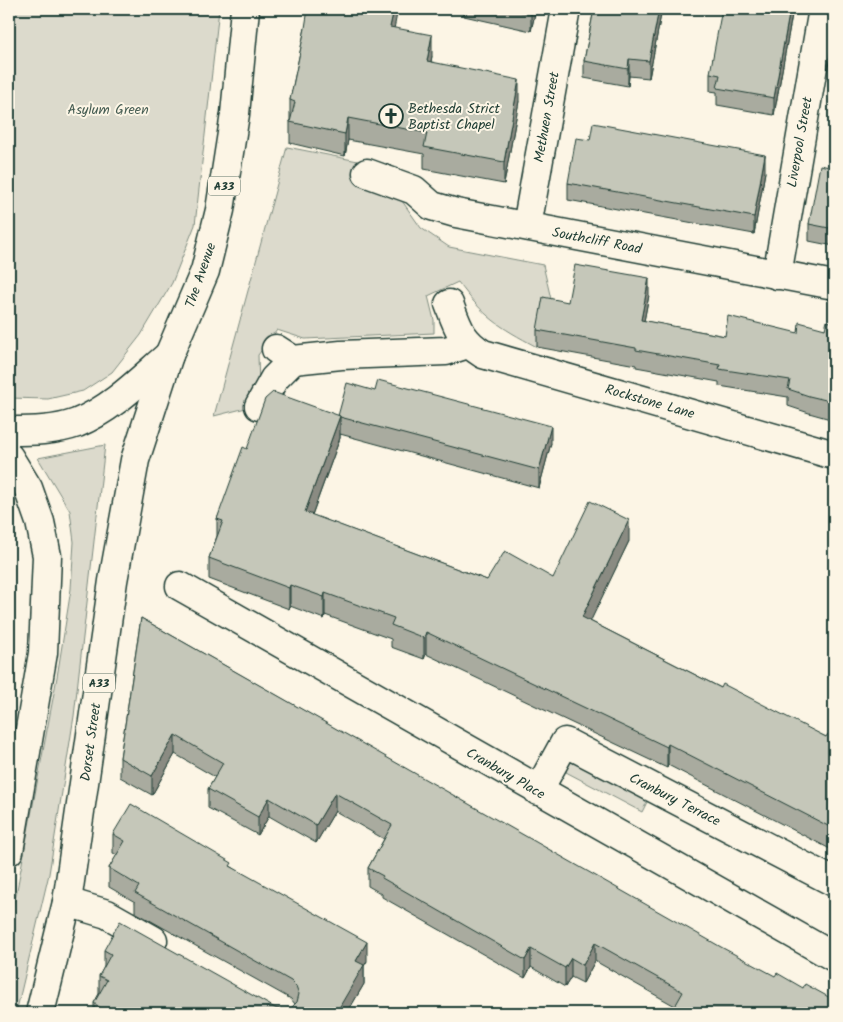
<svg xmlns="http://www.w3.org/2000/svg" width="843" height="1022" font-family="Kalam,sans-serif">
	<rect width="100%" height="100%" fill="#fcf5e5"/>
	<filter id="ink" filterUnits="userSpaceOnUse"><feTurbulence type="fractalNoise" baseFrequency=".02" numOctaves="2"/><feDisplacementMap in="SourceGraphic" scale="10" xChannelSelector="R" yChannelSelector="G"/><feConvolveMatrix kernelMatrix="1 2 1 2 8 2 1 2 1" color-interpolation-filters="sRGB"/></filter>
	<g filter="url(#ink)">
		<g fill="#dcdacc" stroke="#7e8c80">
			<path d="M9,9H219L195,225L172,283L141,335L112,372L83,391L48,399L9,398Z"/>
			<path d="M287,147L368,163L400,198L421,228L449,247L543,265L551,299L537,347C498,326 485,318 458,282L428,296L434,320V333L305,339L277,330L258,355L259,386L246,408L214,416Z"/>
			<path d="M105,445L74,716L49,874L16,1013H9V920L16,895L57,677L71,589L74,542L70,511L38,458Z"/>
			<path d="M572,761L648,800L642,812L566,772L567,762Z"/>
		</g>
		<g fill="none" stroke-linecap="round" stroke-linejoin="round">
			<g stroke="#1f3d34" stroke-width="31">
				<g id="street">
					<path d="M367,173L414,190L432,206L456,213L834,285"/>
					<path d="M527,226L566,9"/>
					<path d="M777,275L823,9"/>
					<path d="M449,304C458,328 461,340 483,354L834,455"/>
					<path d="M276,349L293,360L341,355L446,351L468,344"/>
					<path d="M259,406L274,379L293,360"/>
					<path d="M180,586L834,957"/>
					<path d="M538,791L565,742L834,882"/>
					<path d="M67,902L107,914L153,940"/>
				</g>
			</g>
			<g stroke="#1f3d34" stroke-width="31">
				<g id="primary">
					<path d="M9,431C31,431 55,431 77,423C112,409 141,379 169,355"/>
					<path d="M9,457L28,488L40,522L47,556L43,653L9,851"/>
					<path d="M40,1013L67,902L113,581L135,460L169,355L205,271L220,210L235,114L245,9"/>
				</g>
			</g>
			<use href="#street" stroke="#fcf5e5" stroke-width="28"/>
			<use href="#primary" stroke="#fcf5e5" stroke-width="28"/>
		</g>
		<g fill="#a9ab9f" stroke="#1f3d34">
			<path d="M464,9H536L531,31L464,16Z"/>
			<path d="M594,9H662L649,78L629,76L628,86L584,78V61Z"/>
			<path d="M793,9L774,115L717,105V92L710,91V73Z"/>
			<path d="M305,28H394L432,56L431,62L519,101L504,184L424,169V154L348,140L345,156L290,143V100Z"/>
			<path d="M834,99V125H833V107Z"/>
			<path d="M834,168V246L809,241V224Z"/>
			<path d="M765,172L754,234L568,200V183Z"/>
			<path d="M649,295L644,321L725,336L798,333L825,329L834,323V420L809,413L788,406V397L719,386V382L636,367V365L537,347V330L568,302Z"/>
			<path d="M338,416L551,443L539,488L340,434V438L312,515L487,580L553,578L629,541L590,621L721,688L826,737H834V851L668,765L667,768L426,654L424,659L391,647V639L325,615L324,619L290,606L289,609L209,579V558L217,536V519L247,449Z"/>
			<path d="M141,618L834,1013H674V1008L675,1006L595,961L583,983L571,977L565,987L531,967L525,978L382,897V894L368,886V868L384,839L335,811L316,843L269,816L258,835L208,808V789L215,777L175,754L152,795L120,777V758Z"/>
			<path d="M113,834L232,867L367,961L364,966V984L347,1013H94V1003L99,994V976L104,967V950L275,1008L284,1010L291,1008L295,1004L291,999L135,912V902L109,887V868L117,855L113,853Z"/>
		</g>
		<g fill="#8a8b82" stroke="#1f3d34">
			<path d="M394,9H398L390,49V27Z"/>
			<path d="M532,9H536L531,31V14Z"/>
			<path d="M659,9H662L649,78V61Z"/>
			<path d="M790,9H793L774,115V98Z"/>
			<path d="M432,35V56L427,83V61Z"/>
			<path d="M629,59V76L628,86V69Z"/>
			<path d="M519,80V101L504,184V162Z"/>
			<path d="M348,118V140L345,156V134Z"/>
			<path d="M765,155V172L754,234V217Z"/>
			<path d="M649,278V295L641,337V320Z"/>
			<path d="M340,416V438L305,534V512Z"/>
			<path d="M551,426V443L539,488V470Z"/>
			<path d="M629,520V541L582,639V617Z"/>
			<path d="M290,585V606L289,609V588Z"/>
			<path d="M325,593V615L324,619V597Z"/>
			<path d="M426,632V654L424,659V638Z"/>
			<path d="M175,735V754L152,795V776Z"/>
			<path d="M668,744V765L667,768V747Z"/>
			<path d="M335,793V811L316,843V825Z"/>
			<path d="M269,798V816L258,835V817Z"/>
			<path d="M367,942V961L364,966V984L347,1013H336L356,961Z"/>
			<path d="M595,943V961L583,983V965Z"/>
			<path d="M531,949V967L525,978V960Z"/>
			<path d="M571,958V977L565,987V968Z"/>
		</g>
		<g fill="#c5c7b9" stroke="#1f3d34">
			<path d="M308,9H394L390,27L432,35L427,61L519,80L504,162L424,147L427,133L348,118L345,134L290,122L295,102L290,100L305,28Z"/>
			<path d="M509,9H532L531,14Z"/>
			<path d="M594,9H659L649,61L629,59L628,69L584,61Z"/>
			<path d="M722,9H790L774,98L717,88L720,75L710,73Z"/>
			<path d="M593,123L765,155L754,217L568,183L576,138L590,140Z"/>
			<path d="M820,165L834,168V229L809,224Z"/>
			<path d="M575,265L649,278L641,320L725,336L728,316L798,333L799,322L825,329L827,321L834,323V402L809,396L788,389L790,380L719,369L720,365L636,350V348L537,330L543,297L568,302Z"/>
			<path d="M378,380L551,426L539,470L340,417V416H338L347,383L375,391Z"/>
			<path d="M273,392L340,416L305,512L487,580L505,551L553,578L590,501L629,520L582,617L721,688L723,684L826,737L828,734L834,737V829L668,744L667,747L426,632L424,638L391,625L394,618L325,593L324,597L290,585L289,588L209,558L223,521L217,519L243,447L247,449L265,399Z"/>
			<path d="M141,618L721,947L775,976L777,973L803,988L805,984L834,1000V1013H682L674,1008L683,992L595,943L583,965L571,958L565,968L531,949L525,960L382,878L383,876L368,868L392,825L335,793L316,825L269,798L258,817L208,789L223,763L175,735L152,776L120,758Z"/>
			<path d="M131,804L232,863L230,866L367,942L356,961L364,965L336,1013H99L102,1009L94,1003L107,980L99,976L111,954L104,950L120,921L275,1008L284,1010L291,1008L297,1002L299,994L296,986L291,981L135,893L139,886L109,868L125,841L113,834Z"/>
		</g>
	</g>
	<defs>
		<g id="church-ring" transform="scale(1.25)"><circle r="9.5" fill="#fcf5e5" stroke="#1f3d34" stroke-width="1.5"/><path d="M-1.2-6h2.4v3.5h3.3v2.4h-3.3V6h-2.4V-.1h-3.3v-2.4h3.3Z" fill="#1f3d34"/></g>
	</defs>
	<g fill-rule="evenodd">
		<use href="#church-ring" x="391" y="116"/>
	</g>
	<g text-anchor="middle" stroke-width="4" stroke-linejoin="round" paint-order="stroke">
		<g fill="#fcf5e5" stroke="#617469" stroke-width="1">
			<rect x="208" y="176.5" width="32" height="19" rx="4"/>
			<rect x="83" y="673.5" width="32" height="19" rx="4"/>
		</g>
		<g font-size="12" font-weight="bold" fill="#1f3d34">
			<text x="224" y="190">A33</text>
			<text x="99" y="687">A33</text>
		</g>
		<g font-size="14" fill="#1f3d34" stroke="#fcf5e5" text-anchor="start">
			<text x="408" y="113">Bethesda Strict<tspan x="408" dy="16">Baptist Chapel</tspan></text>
		</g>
		<g font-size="14" fill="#455c52" stroke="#fcf5e5">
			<text x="108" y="114">Asylum Green</text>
		</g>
		<g font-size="14" fill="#1f3d34" stroke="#fcf5e5">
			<text transform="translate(546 117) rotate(-80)" y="5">Methuen Street</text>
			<text transform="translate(799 142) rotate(-80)" y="5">Liverpool Street</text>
			<text transform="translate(597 240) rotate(11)" y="5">Southcliff Road</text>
			<text transform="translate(200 275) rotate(-71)" y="5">The Avenue</text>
			<text transform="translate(650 401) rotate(16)" y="5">Rockstone Lane</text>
			<text transform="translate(90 742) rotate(-82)" y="5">Dorset Street</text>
			<text transform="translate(506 773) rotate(30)" y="5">Cranbury Place</text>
			<text transform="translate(675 799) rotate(27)" y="5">Cranbury Terrace</text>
		</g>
	</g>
	<rect width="843" height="1022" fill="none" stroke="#fcf5e5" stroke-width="30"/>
	<rect x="15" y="15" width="813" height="992" fill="none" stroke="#1f3d34" stroke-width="2" filter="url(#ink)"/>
</svg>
